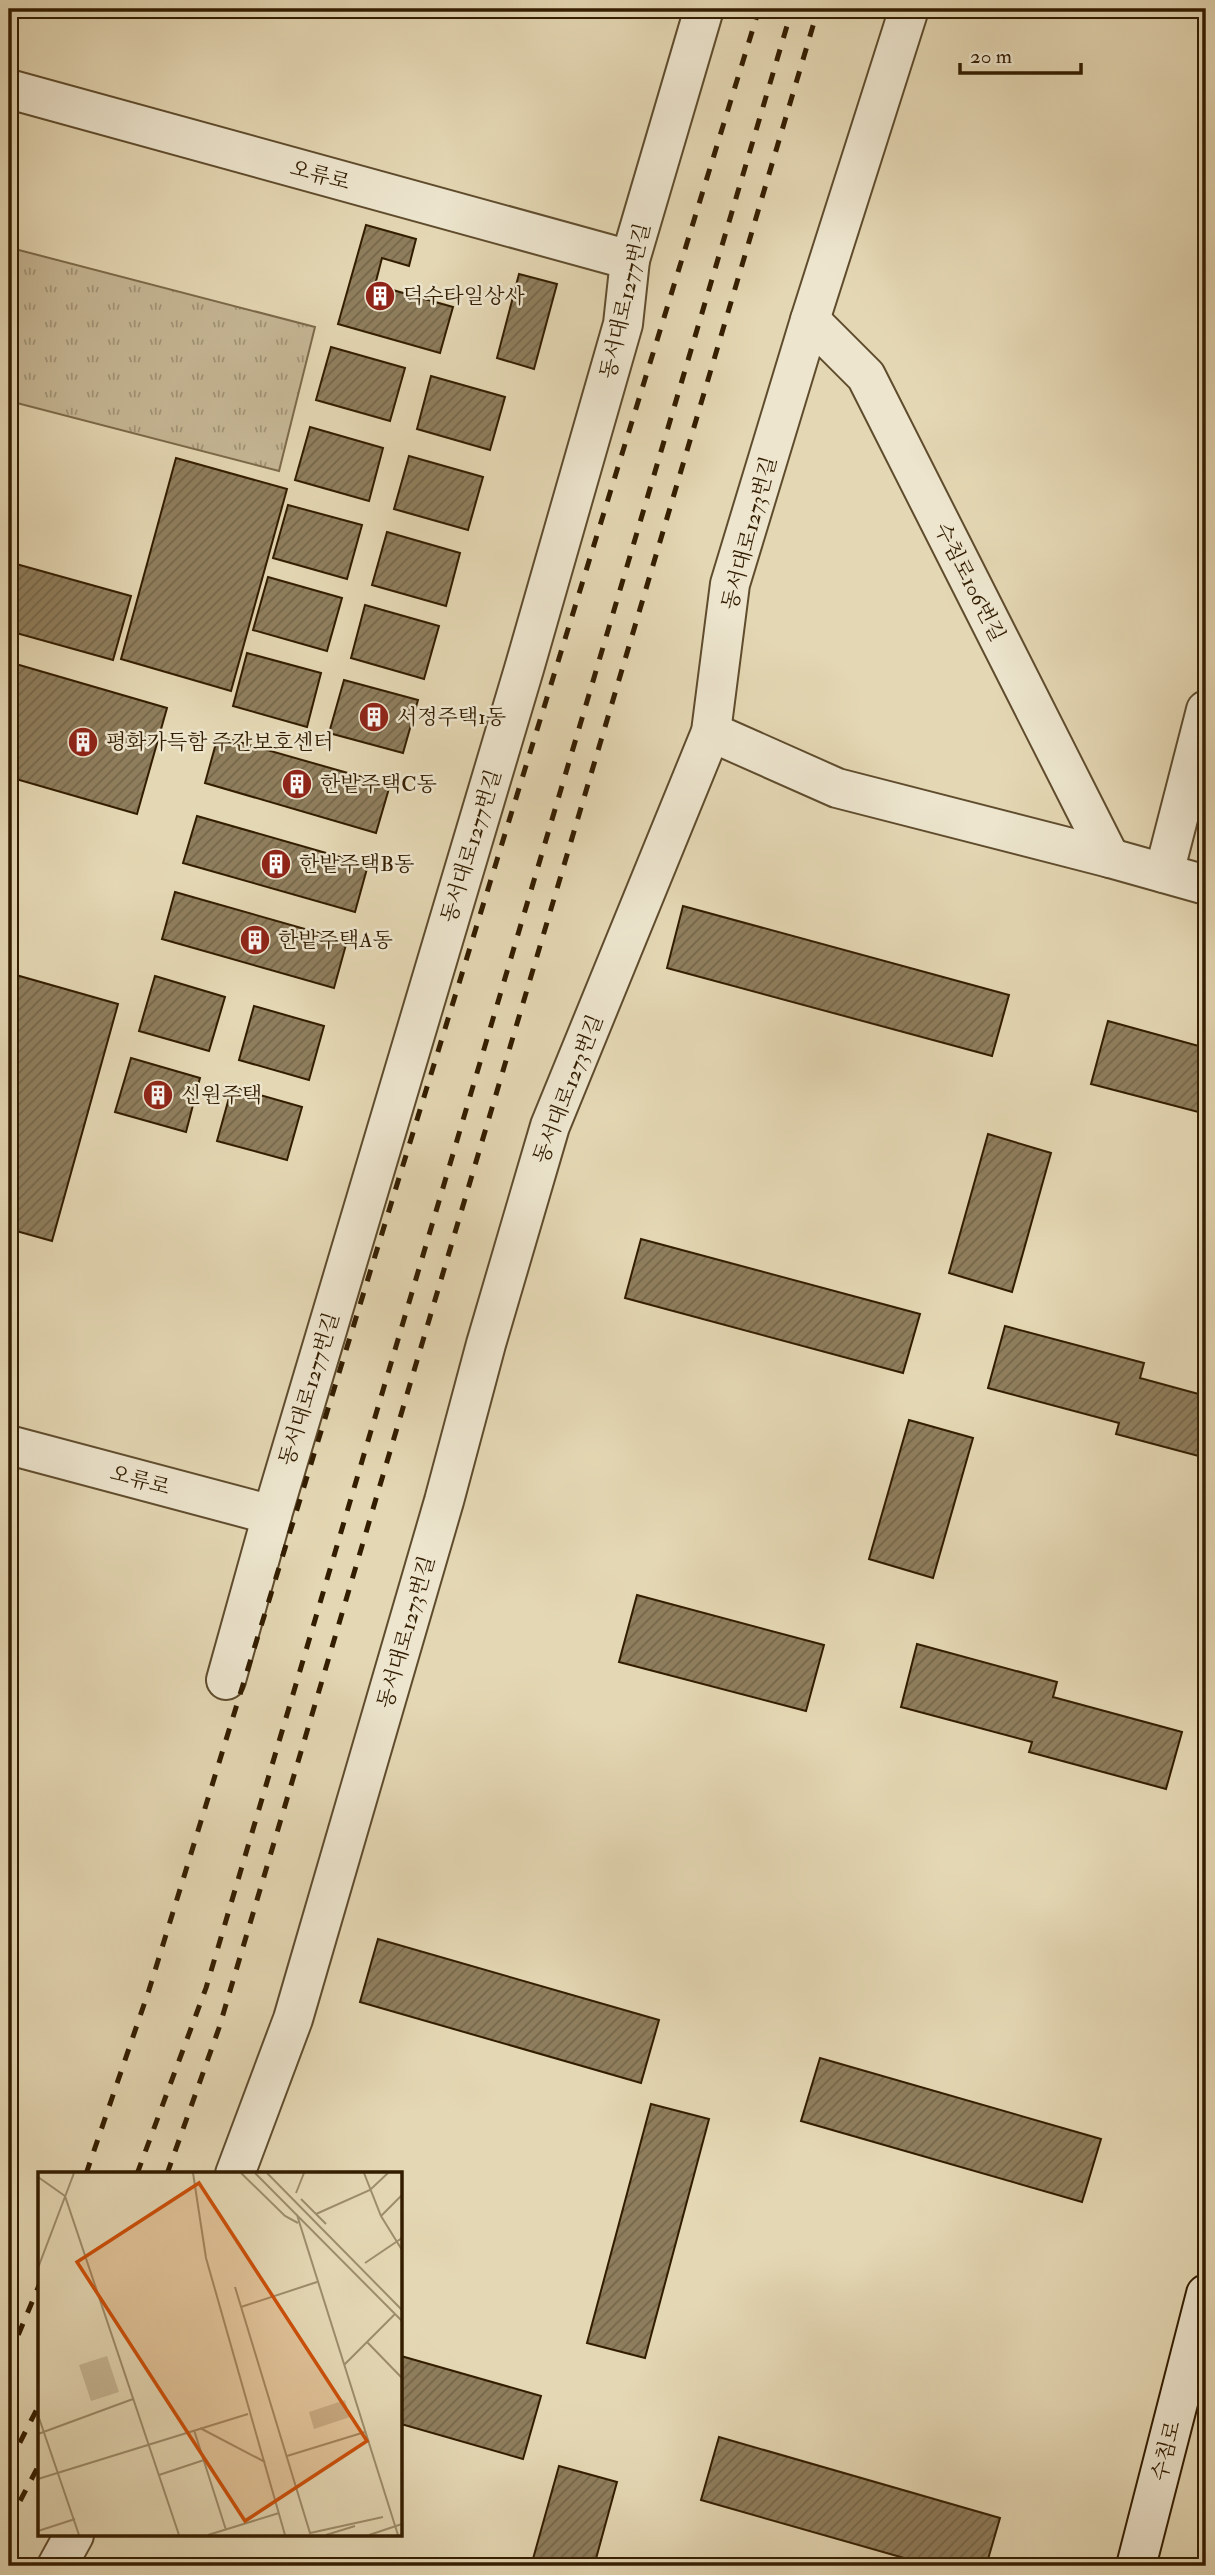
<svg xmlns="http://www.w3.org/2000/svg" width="1215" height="2575" font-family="'IM FELL Double Pica','Noto Serif KR',serif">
	<defs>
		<pattern id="grass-tufts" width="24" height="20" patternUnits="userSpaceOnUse" patternTransform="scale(1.75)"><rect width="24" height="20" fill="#c6b795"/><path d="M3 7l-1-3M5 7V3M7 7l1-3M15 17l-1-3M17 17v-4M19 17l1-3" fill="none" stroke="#a19477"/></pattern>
		<pattern id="building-hatch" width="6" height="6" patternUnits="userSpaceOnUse" patternTransform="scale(1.75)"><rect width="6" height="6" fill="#8f7e5d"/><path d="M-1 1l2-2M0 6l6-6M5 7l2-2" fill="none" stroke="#75674a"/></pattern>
	</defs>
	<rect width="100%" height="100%" fill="#e4d7b3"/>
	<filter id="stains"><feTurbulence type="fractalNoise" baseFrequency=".00286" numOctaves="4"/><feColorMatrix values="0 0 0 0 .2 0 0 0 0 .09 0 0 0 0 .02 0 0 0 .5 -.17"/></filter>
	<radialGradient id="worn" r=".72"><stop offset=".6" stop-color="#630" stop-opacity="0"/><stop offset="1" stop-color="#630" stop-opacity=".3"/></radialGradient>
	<path fill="url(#grass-tufts)" stroke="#7c6a4a" stroke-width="2" d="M11,248L315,327L279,471L9,401V256Z"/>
	<g fill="url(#building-hatch)" stroke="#331d00" stroke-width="2">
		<path d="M366,225L416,239L409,266L382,258L375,285L453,307L440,353L338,324Z"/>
		<path d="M519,274L557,284L534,369L497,358Z"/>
		<path d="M331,347L405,368L390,421L316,400Z"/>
		<path d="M431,376L505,397L490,450L417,429Z"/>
		<path d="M310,427L383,448L369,501L295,480Z"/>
		<path d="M409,456L483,477L468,530L394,509Z"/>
		<path d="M176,458L287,489L231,691L121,659Z"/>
		<path d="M288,505L362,525L347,579L273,558Z"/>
		<path d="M387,532L460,553L446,606L372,585Z"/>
		<path d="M9,562L131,596L113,660L9,631Z"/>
		<path d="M268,577L342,598L327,651L253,630Z"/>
		<path d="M365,605L439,626L424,679L351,658Z"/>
		<path d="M247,653L321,673L307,727L233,706Z"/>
		<path d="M9,662L167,708L137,814L9,777Z"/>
		<path d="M344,680L418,700L403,753L329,733Z"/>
		<path d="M218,736L390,785L376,833L205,783Z"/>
		<path d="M197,816L368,865L355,912L183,863Z"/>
		<path d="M175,892L347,941L334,988L162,939Z"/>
		<path d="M683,906L1009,995L992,1056L667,968Z"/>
		<path d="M9,973L118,1004L52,1241L9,1229Z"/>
		<path d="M155,976L225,997L209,1051L139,1031Z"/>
		<path d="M254,1006L324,1026L309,1080L239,1060Z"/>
		<path d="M1108,1021L1206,1048V1114L1091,1084Z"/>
		<path d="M131,1058L200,1078L186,1132L115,1112Z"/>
		<path d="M232,1087L302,1107L287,1160L217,1141Z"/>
		<path d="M988,1134L1051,1153L1012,1292L949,1273Z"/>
		<path d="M641,1239L920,1314L903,1373L625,1298Z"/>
		<path d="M1005,1326L1144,1363L1140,1378L1206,1396V1458L1116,1434L1119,1423L988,1388Z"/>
		<path d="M909,1420L973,1438L933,1578L869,1559Z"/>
		<path d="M637,1595L824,1645L806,1711L619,1662Z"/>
		<path d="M917,1644L1057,1682L1053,1697L1182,1732L1166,1789L1029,1752L1032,1742L901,1707Z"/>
		<path d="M378,1939L659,2020L641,2083L360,2002Z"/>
		<path d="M820,2058L1101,2139L1082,2202L801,2121Z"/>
		<path d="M651,2104L709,2119L645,2358L587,2343Z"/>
		<path d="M401,2356L541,2396L523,2459L401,2424Z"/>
		<path d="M719,2437L1000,2518L986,2566H932L701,2500Z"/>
		<path d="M559,2466L617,2482L594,2566H531Z"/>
	</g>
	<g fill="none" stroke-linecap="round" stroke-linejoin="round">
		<g stroke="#5f4c2d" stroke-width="42">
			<g id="street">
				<path d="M9,89L630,260"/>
				<path d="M810,320L866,376L1110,858"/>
				<path d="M711,732L837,788L1110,858L1206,885"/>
				<path d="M1164,873L1206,710"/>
				<path d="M9,1445L272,1515"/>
				<path d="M226,1680L272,1515L524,669L623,324L630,260L704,9"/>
				<path d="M235,2174L293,2019L444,1501L486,1344L550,1126L711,732L730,584L810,320L909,9"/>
				<path d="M57,2566L74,2535"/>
			</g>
		</g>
		<g stroke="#331d00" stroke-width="42">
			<path id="secondary" d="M1136,2566L1206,2294"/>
		</g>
		<use href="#street" stroke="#ede5ce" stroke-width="38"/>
		<use href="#secondary" stroke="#ede5ce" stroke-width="38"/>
		<g stroke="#331d00" stroke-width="5" stroke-dasharray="12 12" stroke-linecap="butt">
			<path d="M86,2174L149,1990L759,9"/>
			<path d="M137,2174L206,1988L792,9"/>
			<path d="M167,2174L219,2028L818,9"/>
			<path d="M9,2357L40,2283"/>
			<path d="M9,2464L40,2403"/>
			<path d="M9,2522L40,2463"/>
		</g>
	</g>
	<defs>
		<g id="building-disc" transform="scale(1.575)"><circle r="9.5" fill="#8f2418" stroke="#ede5ce"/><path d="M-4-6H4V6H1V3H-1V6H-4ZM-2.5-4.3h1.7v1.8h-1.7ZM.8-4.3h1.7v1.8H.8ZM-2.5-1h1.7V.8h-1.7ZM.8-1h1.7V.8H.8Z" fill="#fff"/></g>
	</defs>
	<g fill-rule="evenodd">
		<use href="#building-disc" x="380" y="296"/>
		<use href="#building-disc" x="374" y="717"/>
		<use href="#building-disc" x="83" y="742"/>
		<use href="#building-disc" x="297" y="784"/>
		<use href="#building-disc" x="276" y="864"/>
		<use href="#building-disc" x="255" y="940"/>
		<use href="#building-disc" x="158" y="1095"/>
	</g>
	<g text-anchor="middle" stroke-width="5" stroke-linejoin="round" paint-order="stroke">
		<g font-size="21" fill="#331d00" stroke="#ede5ce">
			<text transform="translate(320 175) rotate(15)" y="7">오류로</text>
			<text transform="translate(625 301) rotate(-77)" y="7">동서대로1277번길</text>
			<text transform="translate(749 533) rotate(-75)" y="7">동서대로1273번길</text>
			<text transform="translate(970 582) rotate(63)" y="7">수침로106번길</text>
			<text transform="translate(471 846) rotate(-73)" y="7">동서대로1277번길</text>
			<text transform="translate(568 1089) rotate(-69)" y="7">동서대로1273번길</text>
			<text transform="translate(309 1389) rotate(-73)" y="7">동서대로1277번길</text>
			<text transform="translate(140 1480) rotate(15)" y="7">오류로</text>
			<text transform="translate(406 1632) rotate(-74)" y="7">동서대로1273번길</text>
			<text transform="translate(1166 2451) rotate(-76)" y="7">수침로</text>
		</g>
		<g font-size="21" fill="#331d00" stroke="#ede5ce" text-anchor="start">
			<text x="403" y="303">덕수타일상사</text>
			<text x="397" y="724">서정주택1동</text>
			<text x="106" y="749">평화가득함 주간보호센터</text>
			<text x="320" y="791">한밭주택C동</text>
			<text x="299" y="871">한밭주택B동</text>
			<text x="278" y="947">한밭주택A동</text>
			<text x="181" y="1102">신원주택</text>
		</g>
	</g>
	<g transform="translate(38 2172)">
		<rect width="364" height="364" fill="#e4d7b3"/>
		<path d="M307,228L312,245L276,257L271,240Z" fill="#c6b795"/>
		<path d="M69,184L81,220L53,229L41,193Z" fill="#c6b795"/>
		<path fill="none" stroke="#9d8d6b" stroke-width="2" d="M155,1L168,86L247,363M203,1L247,44L260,51M217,1L364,149M229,1L364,138M326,1L343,44L364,78M0,5L27,24M258,21L266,1M27,24L141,363M263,27L288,52M278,42L332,18L350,1M259,43L360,363M343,44L364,23M327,91L364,66M0,96L36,1M197,115L272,361L345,345M203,135L279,110M329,170L364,206M306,193L357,142M0,243L41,363M162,256L227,290M156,258L188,358M0,262L95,227M249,284L327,260M121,303L166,288M0,307L210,242M0,359L37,347M170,363L241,341M288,363L317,354M331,363L364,352"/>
		<path fill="#cd500a" fill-opacity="0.15" stroke="#cd500a" stroke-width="3.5" d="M161,11L329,269L207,349L39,90Z"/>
		<rect width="364" height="364" fill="none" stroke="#331d00" stroke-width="3.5"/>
	</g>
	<rect width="1215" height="2575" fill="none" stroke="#e4d7b3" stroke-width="35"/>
	<rect x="10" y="10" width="1194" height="2554" fill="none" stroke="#331d00" stroke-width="3.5"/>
	<rect x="18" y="18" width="1180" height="2540" fill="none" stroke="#331d00" stroke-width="2"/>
	<path d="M960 63v10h121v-10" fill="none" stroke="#331d00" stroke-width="3.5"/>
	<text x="970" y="63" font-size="21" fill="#331d00" stroke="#ede5ce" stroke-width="5" paint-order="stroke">20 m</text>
	<rect width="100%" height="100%" filter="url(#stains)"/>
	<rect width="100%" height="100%" fill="url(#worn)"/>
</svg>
